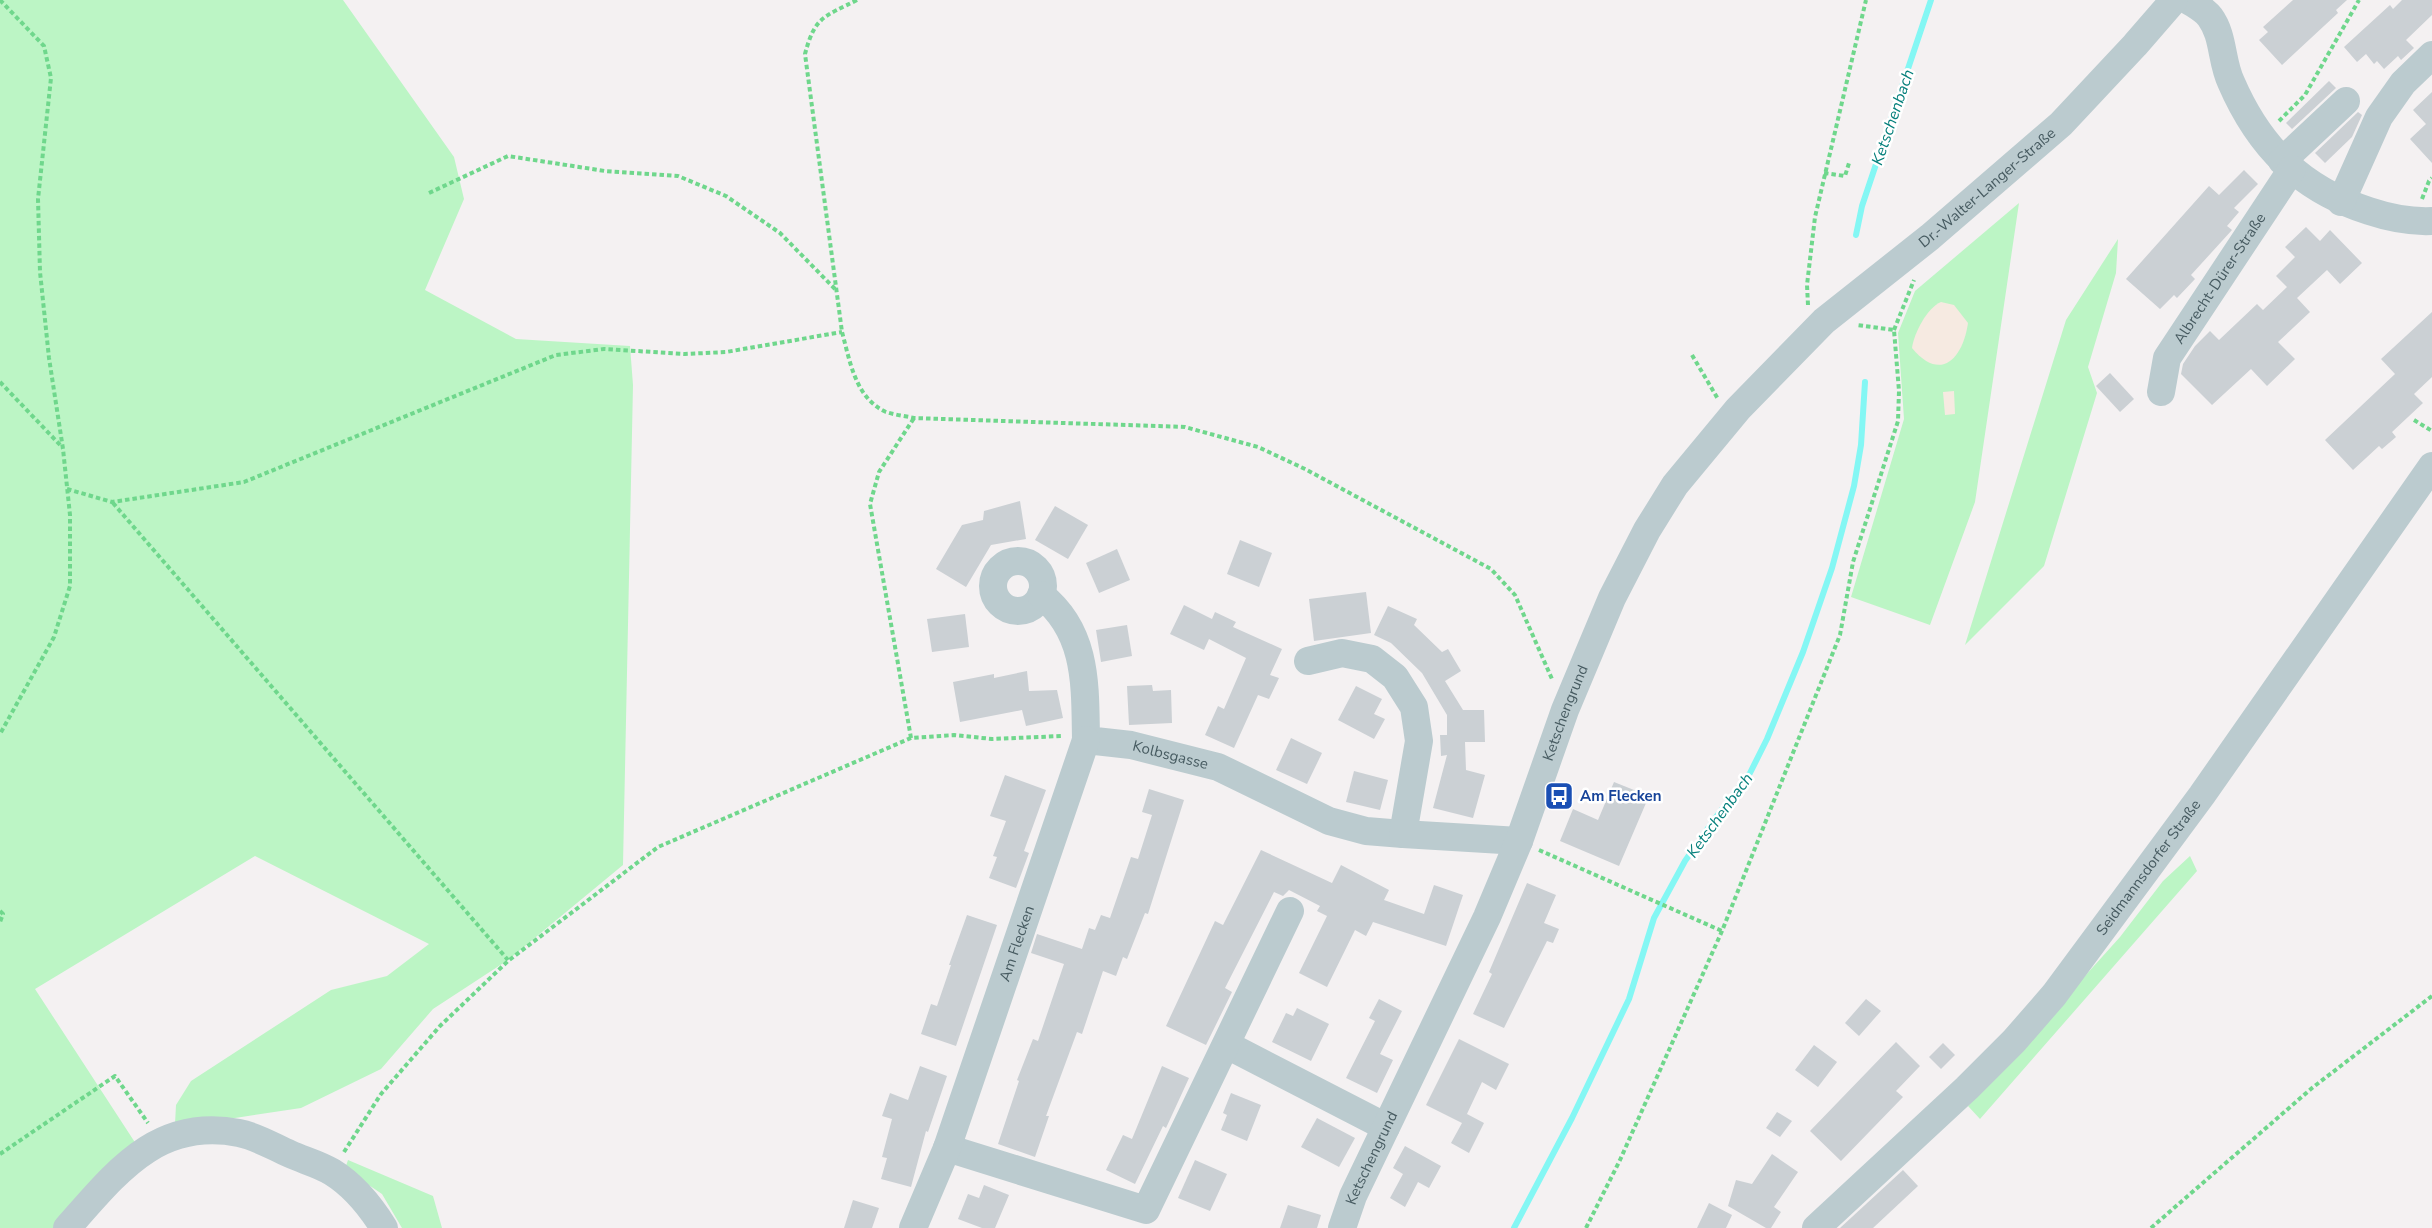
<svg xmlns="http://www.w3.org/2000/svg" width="2432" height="1228" font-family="'Nunito Sans',sans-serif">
	<rect width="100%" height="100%" fill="#f4f1f2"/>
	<g fill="#bcf5c5">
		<path d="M0,0H343L454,157L464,199L425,290L516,339L630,346L633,385L623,865L508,960L433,1009L381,1069L301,1108L235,1118L175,1124L176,1105L191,1081L331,990L387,976L429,944L255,856L35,989L138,1147L72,1228H0Z"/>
		<path d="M2019,203L1975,502L1930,625L1851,597L1904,419L1898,333L1915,291Z"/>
		<path d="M2118,239L2116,273L2088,367L2097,393L2044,566L1965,645L2066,320Z"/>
		<path d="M2190,856L2197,871L1980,1119L1968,1106L2120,937L2163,881Z"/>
		<path d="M348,1160L433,1196L442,1228H402L382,1194L345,1169Z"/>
	</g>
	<g fill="#f6eae1">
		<path d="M1941,302L1954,305L1968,323C1963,358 1941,383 1912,348C1914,333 1927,308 1941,302Z"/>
		<path d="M1954,391L1955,414L1945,415L1943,392Z"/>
	</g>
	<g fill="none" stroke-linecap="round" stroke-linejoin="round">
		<g stroke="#84f7f4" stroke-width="6">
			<path d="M1856,235L1862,206L1931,0"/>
			<path d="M1514,1228L1572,1118L1629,999L1654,918L1685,861L1716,817L1750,773L1767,739L1803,652L1832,568L1854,486L1861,445L1865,382"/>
		</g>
	</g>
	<g fill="#cbd0d4">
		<path d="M2293,0H2347L2336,10L2338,13L2282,65L2259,40L2268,32L2263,27Z"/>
		<path d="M2402,0H2432V15L2406,40L2414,48L2401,60L2398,56L2384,69L2377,61L2374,64L2366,54L2357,62L2344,47L2390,5L2393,9Z"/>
		<path d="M2329,81L2336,88L2292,129L2286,123Z"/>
		<path d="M2432,92V163L2410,139L2426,124L2413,110Z"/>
		<path d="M2358,112L2362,115L2352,137L2325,163L2315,153Z"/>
		<path d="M2244,170L2258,184L2234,208L2239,212L2227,226L2232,230L2191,275L2195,279L2177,298L2174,295L2160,309L2126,279L2209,186L2219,195Z"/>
		<path d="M2306,227L2320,241L2330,230L2362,263L2340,284L2327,270L2297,298L2310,312L2278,342L2295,359L2267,386L2251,369L2212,405L2181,374L2183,364L2195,346L2210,331L2219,340L2257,304L2263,310L2287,287L2276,276L2295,257L2285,247Z"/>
		<path d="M2432,312V377L2414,394L2423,403L2392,432L2396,437L2382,449L2379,446L2353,470L2325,440L2395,374L2381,359Z"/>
		<path d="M2110,373L2134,399L2120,412L2096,386Z"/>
		<path d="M1020,501L1026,539L991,545L966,587L936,569L962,525L983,520L984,511Z"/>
		<path d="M1055,506L1088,525L1068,559L1035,540Z"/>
		<path d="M1240,540L1272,553L1259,587L1227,574Z"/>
		<path d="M1117,549L1130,580L1099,593L1086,563Z"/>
		<path d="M1366,592L1371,633L1314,641L1309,599Z"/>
		<path d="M1184,605L1212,619L1215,612L1236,622L1233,627L1282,649L1270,675L1279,678L1269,699L1258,695L1234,748L1205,735L1218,706L1224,709L1246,658L1209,639L1204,650L1170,634Z"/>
		<path d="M1388,606L1417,619L1414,625L1442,652L1448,649L1461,671L1445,681L1463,710H1484L1485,742H1465L1466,770L1485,775L1473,818L1433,808L1447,755L1441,756L1440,735H1447V715L1422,673L1391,643L1374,635Z"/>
		<path d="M965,614L969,647L932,652L927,619Z"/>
		<path d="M1127,625L1132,656L1101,662L1096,630Z"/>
		<path d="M1027,671L1029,691L1057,690L1063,718L1026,726L1022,710L960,722L953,682L994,674V678Z"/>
		<path d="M1152,685L1153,691L1171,690L1172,723L1129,725L1127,686Z"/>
		<path d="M1356,686L1382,699L1374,714L1385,719L1374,739L1338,720Z"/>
		<path d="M1291,738L1322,753L1307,784L1276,770Z"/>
		<path d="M1354,771L1388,780L1380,810L1346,802Z"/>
		<path d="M1005,775L1046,790L1024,851L1029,853L1016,888L989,878L997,857L993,856L1006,821L990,816Z"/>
		<path d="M1614,782L1649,796L1619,866L1560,841L1573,809L1598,820Z"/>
		<path d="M1149,789L1184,800L1148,914L1145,913L1127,959L1123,957L1116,976L1103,971L1082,1034L1077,1032L1046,1116H1049L1035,1157L998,1144L1019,1081L1017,1080L1033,1039L1038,1041L1064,964L1031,953L1037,934L1082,949L1089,928L1095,930L1101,915L1110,918L1131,857L1138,859L1152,815L1142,812Z"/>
		<path d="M1261,850L1332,883L1341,865L1389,890L1384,900L1424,914L1434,885L1463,895L1446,946L1373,922L1366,936L1355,930L1327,987L1299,973L1327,916L1317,911L1320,906L1289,890L1283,896L1274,892L1225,988L1232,992L1206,1045L1166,1026L1215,921L1223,925Z"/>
		<path d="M1527,883L1556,895L1544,923L1559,929L1553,943L1547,941L1504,1028L1473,1014L1492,974L1489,972Z"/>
		<path d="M967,915L997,925L956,1046L921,1034L931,1004L937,1006L951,965H949Z"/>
		<path d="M1379,999L1402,1011L1380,1054L1393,1060L1377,1093L1346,1078L1375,1021L1369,1018Z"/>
		<path d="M1866,999L1881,1011L1859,1036L1845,1023Z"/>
		<path d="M1297,1008L1329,1024L1311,1061L1272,1042L1286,1013L1293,1016Z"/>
		<path d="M1459,1039L1509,1064L1496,1090L1482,1082L1466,1116L1467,1114L1484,1123L1469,1153L1451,1143L1462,1123L1426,1105Z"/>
		<path d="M1896,1042L1920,1066L1896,1091L1903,1097L1841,1161L1810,1131Z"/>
		<path d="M1943,1043L1955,1055L1941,1069L1929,1057Z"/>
		<path d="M1814,1045L1837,1062L1818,1087L1795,1070Z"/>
		<path d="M920,1066L947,1076L928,1132L926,1131L911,1187L881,1179L887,1158L882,1157L892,1119L882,1116L890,1093L908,1100Z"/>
		<path d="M1162,1066L1189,1078L1166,1128L1163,1126L1135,1184L1106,1170L1123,1135L1132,1139Z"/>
		<path d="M1231,1093L1261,1105L1247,1141L1221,1130L1227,1115L1223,1113Z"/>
		<path d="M1777,1112L1792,1121L1780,1137L1766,1128Z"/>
		<path d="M1317,1118L1355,1138L1339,1167L1301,1147Z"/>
		<path d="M1405,1146L1441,1166L1429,1188L1418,1182L1405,1207L1390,1198L1403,1174L1393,1168Z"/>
		<path d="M1772,1154L1798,1172L1774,1207L1781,1212L1771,1228H1766L1728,1206L1736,1180L1752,1184Z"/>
		<path d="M1195,1160L1227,1174L1210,1211L1178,1198Z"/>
		<path d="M1903,1170L1918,1186L1873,1228H1840Z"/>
		<path d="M984,1185L1009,1195L995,1228H982L958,1219L968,1194L979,1198Z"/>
		<path d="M853,1200L879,1208L872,1228H844Z"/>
		<path d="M1709,1203L1732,1215L1726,1228H1697Z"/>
		<path d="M1288,1205L1321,1215L1317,1228H1280Z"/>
	</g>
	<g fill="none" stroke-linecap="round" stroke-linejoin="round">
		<g stroke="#6fd78c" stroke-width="4" stroke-dasharray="4.5 3" stroke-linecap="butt">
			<path d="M0,0L44,46L51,78L38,199L40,272L49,358L63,449L70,515V586L54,637L0,734"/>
			<path d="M857,0C824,17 815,16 805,54L842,332C850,361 855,398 886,412C895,415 905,416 914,418L1185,427L1258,447L1305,469L1491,569L1515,595L1552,679"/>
			<path d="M2279,121L2305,95L2359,0"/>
			<path d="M1824,173L1845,176L1849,163"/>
			<path d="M429,193L508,156L605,171L678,176L726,196L780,233L836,290"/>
			<path d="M2422,199L2429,181L2432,178"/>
			<path d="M1808,305L1807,285L1815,217L1866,0"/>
			<path d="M1894,330L1914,280"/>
			<path d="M1692,355L1718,399"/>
			<path d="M0,382L63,448"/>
			<path d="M2414,420L2432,431"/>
			<path d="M67,489L112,502L244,482L556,355L604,349L685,354L726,352L842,332"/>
			<path d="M113,503L508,960"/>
			<path d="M911,738L870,504L879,472L914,418"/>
			<path d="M1539,850L1722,931"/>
			<path d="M0,911L3,914L0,922"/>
			<path d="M344,1152L381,1094L440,1026L508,961L658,847L911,738L954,735L992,739L1062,736"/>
			<path d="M0,1154L115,1076L148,1123"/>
			<path d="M1586,1228L1620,1160L1722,931L1840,635L1853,562L1898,421L1899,391L1894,330L1857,325"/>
			<path d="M2151,1228L2312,1088L2432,996"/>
		</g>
		<g stroke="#bbcbcf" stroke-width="28">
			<path d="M2188,0C2195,5 2205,10 2210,17C2224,36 2221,61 2231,82C2259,147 2301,189 2369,211C2390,218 2410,222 2432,221"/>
			<path d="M2282,161L2346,101"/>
			<path d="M2341,202L2379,117L2403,83L2432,55"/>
			<path id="s1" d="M2161,392L2167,358L2292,169"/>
			<circle cx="1018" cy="586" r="25"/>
			<path id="s2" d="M1041,595C1088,632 1085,686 1086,740L1131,745L1218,767L1329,821L1366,831L1403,834"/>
			<path d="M1308,661L1342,653L1372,659L1395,677L1414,707L1419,741L1403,834L1519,841"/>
			<path d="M1227,1045L1386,1127"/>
			<path d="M947,1148L1146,1210L1290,911"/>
			<path d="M67,1228C116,1173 157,1117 239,1133C256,1136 274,1147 290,1154C303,1160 319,1164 332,1172C353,1185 371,1207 384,1228"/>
			<path id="s3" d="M913,1228L947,1148L1086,740"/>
			<path id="s4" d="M1342,1228L1353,1196L1487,917L1519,841L1565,710L1612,598L1647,530L1675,485L1738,409L1824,321L1930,237L2061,124L2135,45L2174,0"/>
			<path id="s5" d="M1816,1228L1967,1088L2014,1041L2054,995L2202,795L2432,466"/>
		</g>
	</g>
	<defs>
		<g id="bus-square" transform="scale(1.5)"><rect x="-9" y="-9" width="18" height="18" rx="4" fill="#1a4fb4" stroke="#fff"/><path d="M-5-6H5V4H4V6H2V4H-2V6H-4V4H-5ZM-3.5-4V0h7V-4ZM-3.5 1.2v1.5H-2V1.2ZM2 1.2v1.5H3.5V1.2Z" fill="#fff"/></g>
	</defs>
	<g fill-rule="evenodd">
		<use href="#bus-square" x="1559" y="796"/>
	</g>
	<g text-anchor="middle" stroke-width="5" stroke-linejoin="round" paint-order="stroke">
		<g font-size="15" fill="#475b61" stroke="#fff">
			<text dy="5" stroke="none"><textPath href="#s4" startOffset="1248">Dr.-Walter-Langer-Straße</textPath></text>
			<text dy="5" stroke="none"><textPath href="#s1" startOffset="130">Albrecht-Dürer-Straße</textPath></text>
			<text dy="5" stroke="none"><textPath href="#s4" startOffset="562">Ketschengrund</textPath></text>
			<text dy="5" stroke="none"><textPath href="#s2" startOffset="244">Kolbsgasse</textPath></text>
			<text dy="5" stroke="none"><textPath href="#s5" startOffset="492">Seidmannsdorfer Straße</textPath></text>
			<text dy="5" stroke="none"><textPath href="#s3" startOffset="303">Am Flecken</textPath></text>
			<text dy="5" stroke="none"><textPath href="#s4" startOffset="76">Ketschengrund</textPath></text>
		</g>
		<g font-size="15" font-weight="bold" fill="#164399" stroke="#fff" text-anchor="start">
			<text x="1580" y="801">Am Flecken</text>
		</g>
		<g font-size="16" font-style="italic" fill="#06807c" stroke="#fff">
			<text transform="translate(1892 117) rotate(-71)" y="6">Ketschenbach</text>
			<text transform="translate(1719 815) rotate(-54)" y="6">Ketschenbach</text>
		</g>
	</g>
</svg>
